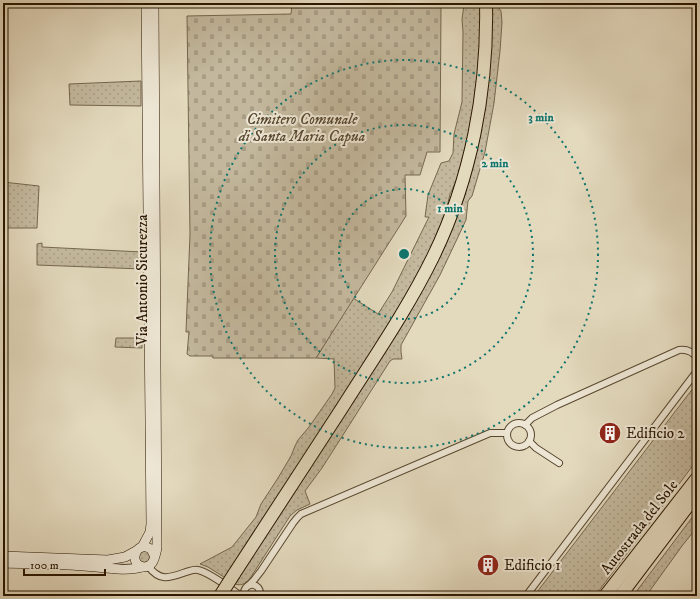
<svg xmlns="http://www.w3.org/2000/svg" width="700" height="599" font-family="'IM FELL DW Pica',serif">
	<defs>
		<pattern id="grass-dots" width="8" height="8" patternUnits="userSpaceOnUse"><rect width="8" height="8" fill="#c3b89d"/><path d="M2 2h.1M6 6h.1" fill="none" stroke="#a89d85" stroke-width="1.8" stroke-linecap="round"/></pattern>
		<pattern id="cemetery-stones" width="16" height="16" patternUnits="userSpaceOnUse"><rect width="16" height="16" fill="#c3b89d"/><path d="M2 7V4a2 2 0 0 1 4 0v3zM10 15v-3a2 2 0 0 1 4 0v3z" fill="#a89d85"/></pattern>
	</defs>
	<rect width="100%" height="100%" fill="#e3d9bd"/>
	<filter id="stains"><feTurbulence type="fractalNoise" baseFrequency=".005" numOctaves="4"/><feColorMatrix values="0 0 0 0 .2 0 0 0 0 .09 0 0 0 0 .02 0 0 0 .5 -.17"/></filter>
	<radialGradient id="worn" r=".72"><stop offset=".6" stop-color="#630" stop-opacity="0"/><stop offset="1" stop-color="#630" stop-opacity=".3"/></radialGradient>
	<g fill="url(#grass-dots)" stroke="#76674e">
		<path d="M492,4L498,7L501,11L502,22L500,51L494,103L485,152L472,196L468,201L466,220L440,275L401,345V352L402,359H393L390,361L322,468L305,491L310,504L297,510L290,516L249,580C244,584 241,586 235,584L318,455L460,209L465,195L491,49Z"/>
		<path d="M464,5H482L477,93L460,173L450,194L444,220L411,290L227,579L208,567L200,564L232,547L256,517L261,504L278,478L291,456L295,446L298,440L309,427L332,394L335,388L334,359L316,358L353,298L378,314L392,292L429,217H425L428,195L441,163L449,161L453,153L454,134L462,102L463,32L462,19Z"/>
		<path d="M141,81V106L70,105L69,84Z"/>
		<path d="M3,182L39,186L37,228H3Z"/>
		<path d="M42,243V247L142,252V269L37,265V244Z"/>
		<path d="M116,338H142V348L115,347Z"/>
		<path d="M697,383V460L595,596H534Z"/>
		<path d="M697,511V527L682,546L646,596H633Z"/>
		<path d="M148,551L151,559L146,563L140,561L138,555L140,552Z"/>
	</g>
	<path fill="url(#cemetery-stones)" stroke="#76674e" d="M292,4L441,5L440,152H427L420,175H405L406,216L316,358H213L212,356H190L187,354L189,332H186L190,235L187,16L291,14Z"/>
	<g fill="none" stroke-linecap="round" stroke-linejoin="round">
		<g stroke="#58472f" stroke-width="8">
			<g id="street">
				<circle cx="519" cy="435" r="12"/>
				<path d="M525,425L532,418L557,405L679,350C687,349 693,352 697,358"/>
				<path d="M529,441L536,448L559,463"/>
				<path d="M148,566C160,582 169,578 186,572C190,571 194,569 198,570C209,572 231,589 241,596"/>
				<path d="M248,586L254,580L261,571L293,523L297,518L301,514L490,433H507"/>
				<path d="M244,596C242,581 262,581 260,596"/>
				<path d="M526,596L697,371"/>
			</g>
		</g>
		<g stroke="#291600" stroke-width="10">
			<g id="secondary">
				<path d="M154,4L157,548C156,552 155,559 152,563C151,565 147,567 144,567C128,566 135,539 151,549L154,555"/>
				<path d="M142,547L150,532L151,524L146,3"/>
				<path d="M3,556L108,560L125,557L136,551"/>
				<path d="M3,563C30,564 57,564 84,566C101,567 127,572 142,567"/>
			</g>
		</g>
		<g stroke="#291600" stroke-width="14">
			<g id="highway">
				<path d="M234,574C270,519 306,463 342,408C373,359 407,310 433,257C471,179 488,90 486,3"/>
				<path d="M605,596L697,478"/>
				<path d="M620,596L697,494"/>
			</g>
		</g>
		<use href="#street" stroke="#ede6d4" stroke-width="6"/>
		<use href="#secondary" stroke="#ede6d4" stroke-width="9"/>
		<use href="#highway" stroke="#e3d9bd" stroke-width="12"/>
		<g stroke="#291600" stroke-width="14" stroke-linecap="butt">
			<path id="highway-bridge" d="M220,596L234,574"/>
		</g>
		<use href="#highway-bridge" stroke="#e3d9bd" stroke-width="12"/>
	</g>
	<g fill="none" stroke="#0f766e" stroke-width="2" stroke-dasharray="2 4">
		<circle cx="404" cy="254" r="65"/>
		<circle cx="404" cy="254" r="129"/>
		<circle cx="404" cy="254" r="194"/>
	</g>
	<defs>
		<g id="building-disc" transform="scale(1.15)"><circle r="9.5" fill="#8f2418" stroke="#ede6d4"/><path d="M-4-6H4V6H1V3H-1V6H-4ZM-2.5-4.3h1.7v1.8h-1.7ZM.8-4.3h1.7v1.8H.8ZM-2.5-1h1.7V.8h-1.7ZM.8-1h1.7V.8H.8Z" fill="#fff"/></g>
	</defs>
	<g fill-rule="evenodd">
		<use href="#building-disc" x="610" y="433"/>
		<use href="#building-disc" x="488" y="565"/>
	</g>
	<g text-anchor="middle" stroke-width="4" stroke-linejoin="round" paint-order="stroke">
		<g font-size="15" font-style="italic" fill="#57472f" stroke="#ede6d4">
			<text x="302" y="124">Cimitero Comunale<tspan x="302" dy="17">di Santa Maria Capua</tspan></text>
		</g>
		<g font-size="15" fill="#291600" stroke="#ede6d4">
			<text transform="translate(142 280) rotate(-90)" y="5">Via Antonio Sicurezza</text>
			<text transform="translate(639 527) rotate(-52)" y="5">Autostrada del Sole</text>
		</g>
		<g font-size="15" fill="#291600" stroke="#ede6d4" text-anchor="start">
			<text x="626" y="438">Edificio 2</text>
			<text x="504" y="570">Edificio 1</text>
		</g>
	</g>
	<circle cx="404" cy="254" r="6" fill="#0f766e" stroke="#ede6d4" stroke-width="2"/>
	<g font-size="12" text-anchor="middle" font-weight="bold" fill="#0f766e" stroke="#ede6d4" stroke-width="4" stroke-linejoin="round" paint-order="stroke">
		<text x="541" y="121">3 min</text>
		<text x="495" y="167">2 min</text>
		<text x="450" y="212">1 min</text>
	</g>
	<rect width="700" height="599" fill="none" stroke="#e3d9bd" stroke-width="16"/>
	<rect x="4" y="4" width="692" height="591" fill="none" stroke="#291600" stroke-width="2"/>
	<rect x="8" y="8" width="684" height="583" fill="none" stroke="#291600"/>
	<path d="M24 569v6h81v-6" fill="none" stroke="#291600" stroke-width="2"/>
	<text x="30" y="569" font-size="12" fill="#291600" stroke="#ede6d4" stroke-width="3" paint-order="stroke">100 m</text>
	<rect width="100%" height="100%" filter="url(#stains)"/>
	<rect width="100%" height="100%" fill="url(#worn)"/>
</svg>
